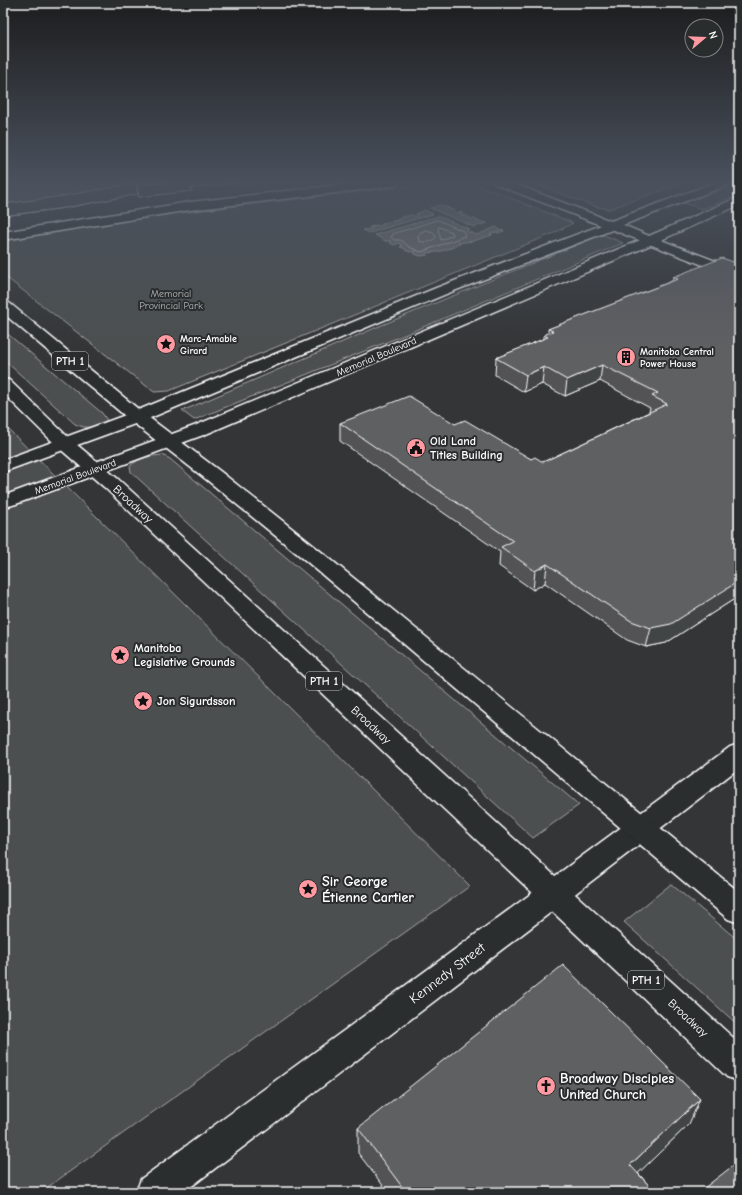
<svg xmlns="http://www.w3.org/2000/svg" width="742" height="1195" font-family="'Comic Neue',sans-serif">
	<rect width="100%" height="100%" fill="#333536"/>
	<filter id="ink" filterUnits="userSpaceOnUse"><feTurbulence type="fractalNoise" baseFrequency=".025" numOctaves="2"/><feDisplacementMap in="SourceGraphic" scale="8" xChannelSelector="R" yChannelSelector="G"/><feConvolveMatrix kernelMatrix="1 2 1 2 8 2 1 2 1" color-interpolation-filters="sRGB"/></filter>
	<g filter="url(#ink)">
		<g fill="#4c4f50" stroke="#a6a7a8">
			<path d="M444,182L473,183L573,223L554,233L169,391L154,392L3,275V241L103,224L195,211Z"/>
			<path d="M530,182H685L609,209L594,206Z"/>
			<path d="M739,184V194L703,209L683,203Z"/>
			<path d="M604,235L623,243L404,335L194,420L182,411L382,325L596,237Z"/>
			<path d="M3,330L102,413L107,420C95,427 88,430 75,424L3,359Z"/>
			<path d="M3,424L470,886L41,1192H3Z"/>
			<path d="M163,455L170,459L579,805L533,838L131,472L130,466C140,457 150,456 163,455Z"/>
			<path d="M671,884L739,941V1026L624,922Z"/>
		</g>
		<g fill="#737576" stroke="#abacad">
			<path d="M440,205L449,208H447L454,210L456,213L459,212L463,213L460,214L463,216L466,215L471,219L474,218L477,221L487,223L474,227L430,208Z"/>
			<path d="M425,210L433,214L369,233L363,230L372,229L369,227H374L372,226L376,225L379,226L384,224L382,223L399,220L398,218L411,215L415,216H418L416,214Z"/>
			<path d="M438,216L469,229L466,231L477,235L496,227L499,229L498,230L504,231L498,233L496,232L490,234L492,235L473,241L458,243L460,244L453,245L454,247L438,252L426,253L428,255L420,256L413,253L416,252L414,251L410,252L405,250L406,249L400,247L402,245L399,243L394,245L389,242L391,241H385L375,235Z"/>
		</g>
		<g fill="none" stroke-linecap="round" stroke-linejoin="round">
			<g stroke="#c7c8c8" stroke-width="1">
				<path d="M438,220L463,231L465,236L421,252L409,247L401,240H394L391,237L393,234Z"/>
				<path d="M439,227L452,232L453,235L441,240L438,229Z"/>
				<path d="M426,230L433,232L436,237C431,243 426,243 419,241L418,237L420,233Z"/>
			</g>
			<g stroke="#fff" stroke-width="3">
				<path id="minor" d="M553,881L563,885L568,894L563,903L184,1192H136L141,1179L543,885Z"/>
			</g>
			<g stroke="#fff" stroke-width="3">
				<g id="tertiary">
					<path d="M612,221L617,222L618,225L617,228L446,294L143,421L3,472V460L131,413L436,288Z"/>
					<path d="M650,236L655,237L657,240L655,243L206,434L16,504L9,506L3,504V496L194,426Z"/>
					<path d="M739,744V768L563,903L553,907L543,903L538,894L543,885L730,747Z"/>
				</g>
			</g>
			<g stroke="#fff" stroke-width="3">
				<g id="secondary">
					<path d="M366,182H399L397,184L393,186L190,210L3,240V232L190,202Z"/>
					<path d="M493,182H509L611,221L716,182H732L730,184L623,225L649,236L739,197V205L661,240L739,270V279L495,184Z"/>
				</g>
			</g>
			<g stroke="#fff" stroke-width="3">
				<g id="trunk">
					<path d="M3,301L8,302L143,413L221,472L319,550L739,892V923L728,919L305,560L207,480L131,421L3,313Z"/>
					<path d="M3,379L9,380L70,439L118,479L739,1043V1081L727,1077L104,487L58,447L3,393Z"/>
				</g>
			</g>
			<use href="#minor" fill="#2a2d2e" fill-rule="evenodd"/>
			<use href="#tertiary" fill="#2a2d2e" fill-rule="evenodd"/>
			<use href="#secondary" fill="#2a2d2e" fill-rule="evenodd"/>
			<use href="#trunk" fill="#2a2d2e" fill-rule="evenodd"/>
		</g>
		<g fill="#525354" stroke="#fff">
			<path d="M3,182H245L191,188L192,191L139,197L138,194L65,208L3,216Z"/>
			<path d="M738,252H739V596L666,643L646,647L627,640L545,583L533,590L499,566L500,552L340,441V423L455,424L531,459L543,462L649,412L650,408L600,381L565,396L542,384L524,392L495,375L496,358L544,339V335L548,333V329L672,281L673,277L736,262Z"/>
			<path d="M689,1124L638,1173L655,1192H388L358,1153V1128Z"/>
		</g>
		<g fill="#424445" stroke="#fff">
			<path d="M170,182H245L191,188L192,191L139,197L137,185Z"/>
			<path d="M136,183L138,194L65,208L3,216V204Z"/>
			<path d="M602,365L600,381L565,396L567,380Z"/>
			<path d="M544,367L542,384L524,392L526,375Z"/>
			<path d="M547,564L545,583L533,590L535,571Z"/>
			<path d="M739,581V596L666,643L646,647L651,628Z"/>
			<path d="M700,1099L689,1124L622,1189L630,1165Z"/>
		</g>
		<g fill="#5f6162" stroke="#fff">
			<path d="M3,182H170L137,185L136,183L63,196L3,204Z"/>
			<path d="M722,258L739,264V581L671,624L651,628L631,621L547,564L535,571L501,547L513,541L340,423L409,396L455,424L465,420L531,459L535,457L543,462L667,404L652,396L658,393L602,365L567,380L544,367L526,375L496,358L548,337L544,335L553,331L548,329L678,279L673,277Z"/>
			<path d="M563,965L700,1099L630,1165L655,1192H406L358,1128Z"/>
			<path d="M739,1161V1192H699Z"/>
		</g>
	</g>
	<linearGradient id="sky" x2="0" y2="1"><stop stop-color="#1c1d1e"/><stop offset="0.52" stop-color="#4a515d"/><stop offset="1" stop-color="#4a515d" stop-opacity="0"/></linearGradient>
	<rect width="742" height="349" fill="url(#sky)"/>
	<defs>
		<g id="sight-disc" transform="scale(1)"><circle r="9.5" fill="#ff9aa2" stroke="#2a2d2e"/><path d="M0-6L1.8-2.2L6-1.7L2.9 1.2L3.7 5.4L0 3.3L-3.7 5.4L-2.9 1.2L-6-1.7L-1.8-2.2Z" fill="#111"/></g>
		<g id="building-disc" transform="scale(1)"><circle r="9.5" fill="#ff9aa2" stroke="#2a2d2e"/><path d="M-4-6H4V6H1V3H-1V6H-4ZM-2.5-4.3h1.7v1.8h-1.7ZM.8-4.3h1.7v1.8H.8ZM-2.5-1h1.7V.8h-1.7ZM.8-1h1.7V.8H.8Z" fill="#111"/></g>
		<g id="civic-disc" transform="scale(1)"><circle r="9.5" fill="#ff9aa2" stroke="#2a2d2e"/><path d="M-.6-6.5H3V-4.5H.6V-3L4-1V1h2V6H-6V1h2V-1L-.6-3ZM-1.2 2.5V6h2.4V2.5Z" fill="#111"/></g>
		<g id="church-disc" transform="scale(1)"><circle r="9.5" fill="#ff9aa2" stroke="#2a2d2e"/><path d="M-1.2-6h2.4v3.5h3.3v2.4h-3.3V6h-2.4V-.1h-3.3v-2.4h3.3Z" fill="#111"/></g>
	</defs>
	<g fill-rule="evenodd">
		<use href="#sight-disc" x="166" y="344"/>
		<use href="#building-disc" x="626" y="357"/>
		<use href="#civic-disc" x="416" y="448"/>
		<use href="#sight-disc" x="120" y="655"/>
		<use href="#sight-disc" x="143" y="701"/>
		<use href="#sight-disc" x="308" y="889"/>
		<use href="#church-disc" x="546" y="1086"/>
	</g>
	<g text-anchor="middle" stroke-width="4" stroke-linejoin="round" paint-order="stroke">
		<g font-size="10" fill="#b7b9b9" stroke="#2a2d2e">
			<text x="171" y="297">Memorial<tspan x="171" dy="12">Provincial Park</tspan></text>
		</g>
		<g font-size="10" font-weight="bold" fill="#fff" stroke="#2a2d2e" text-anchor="start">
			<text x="180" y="342">Marc-Amable<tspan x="180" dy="12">Girard</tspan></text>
			<text x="640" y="355">Manitoba Central<tspan x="640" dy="12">Power House</tspan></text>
		</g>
		<g font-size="10" fill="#fff" stroke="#2a2d2e">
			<text transform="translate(376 356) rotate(-23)" y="4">Memorial Boulevard</text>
			<text transform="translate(75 476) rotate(-20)" y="4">Memorial Boulevard</text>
		</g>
		<g fill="#2a2d2e" stroke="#bfc0c0" stroke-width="1">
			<rect x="52" y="352" width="36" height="18" rx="3"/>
			<rect x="306" y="672" width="36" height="18" rx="3"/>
			<rect x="628" y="971" width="36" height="18" rx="3"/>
		</g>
		<g font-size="11" font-weight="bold" fill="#fff">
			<text x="70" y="365">PTH 1</text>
			<text x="324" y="685">PTH 1</text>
			<text x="646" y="984">PTH 1</text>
		</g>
		<g font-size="12" font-weight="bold" fill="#fff" stroke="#2a2d2e" text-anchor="start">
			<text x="430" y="445">Old Land<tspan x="430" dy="14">Titles Building</tspan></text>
			<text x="134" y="652">Manitoba<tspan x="134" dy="14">Legislative Grounds</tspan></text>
			<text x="157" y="705">Jon Sigurdsson</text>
		</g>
		<g font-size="12" fill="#fff" stroke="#2a2d2e">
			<text transform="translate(133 504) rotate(43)" y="4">Broadway</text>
			<text transform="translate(371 725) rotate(43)" y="4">Broadway</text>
			<text transform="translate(688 1018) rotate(43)" y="4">Broadway</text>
		</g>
		<g font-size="14" font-weight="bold" fill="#fff" stroke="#2a2d2e" text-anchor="start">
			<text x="322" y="886">Sir George<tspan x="322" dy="16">Étienne Cartier</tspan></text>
			<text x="560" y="1083">Broadway Disciples<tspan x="560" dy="16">United Church</tspan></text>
		</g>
		<g font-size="14" fill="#fff" stroke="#2a2d2e">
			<text transform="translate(447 973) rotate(-37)" y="5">Kennedy Street</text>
		</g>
	</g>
	<rect width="742" height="1195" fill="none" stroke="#2a2d2e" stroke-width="16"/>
	<rect x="8" y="8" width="726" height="1179" fill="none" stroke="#fff" stroke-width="1.5" filter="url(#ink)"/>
	<g transform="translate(704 38) rotate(71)"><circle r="19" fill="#2a2d2e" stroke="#7f8182"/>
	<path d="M0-3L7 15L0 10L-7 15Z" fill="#ff9aa2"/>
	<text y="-6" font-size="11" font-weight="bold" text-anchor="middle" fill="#ffffff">N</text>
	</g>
</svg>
